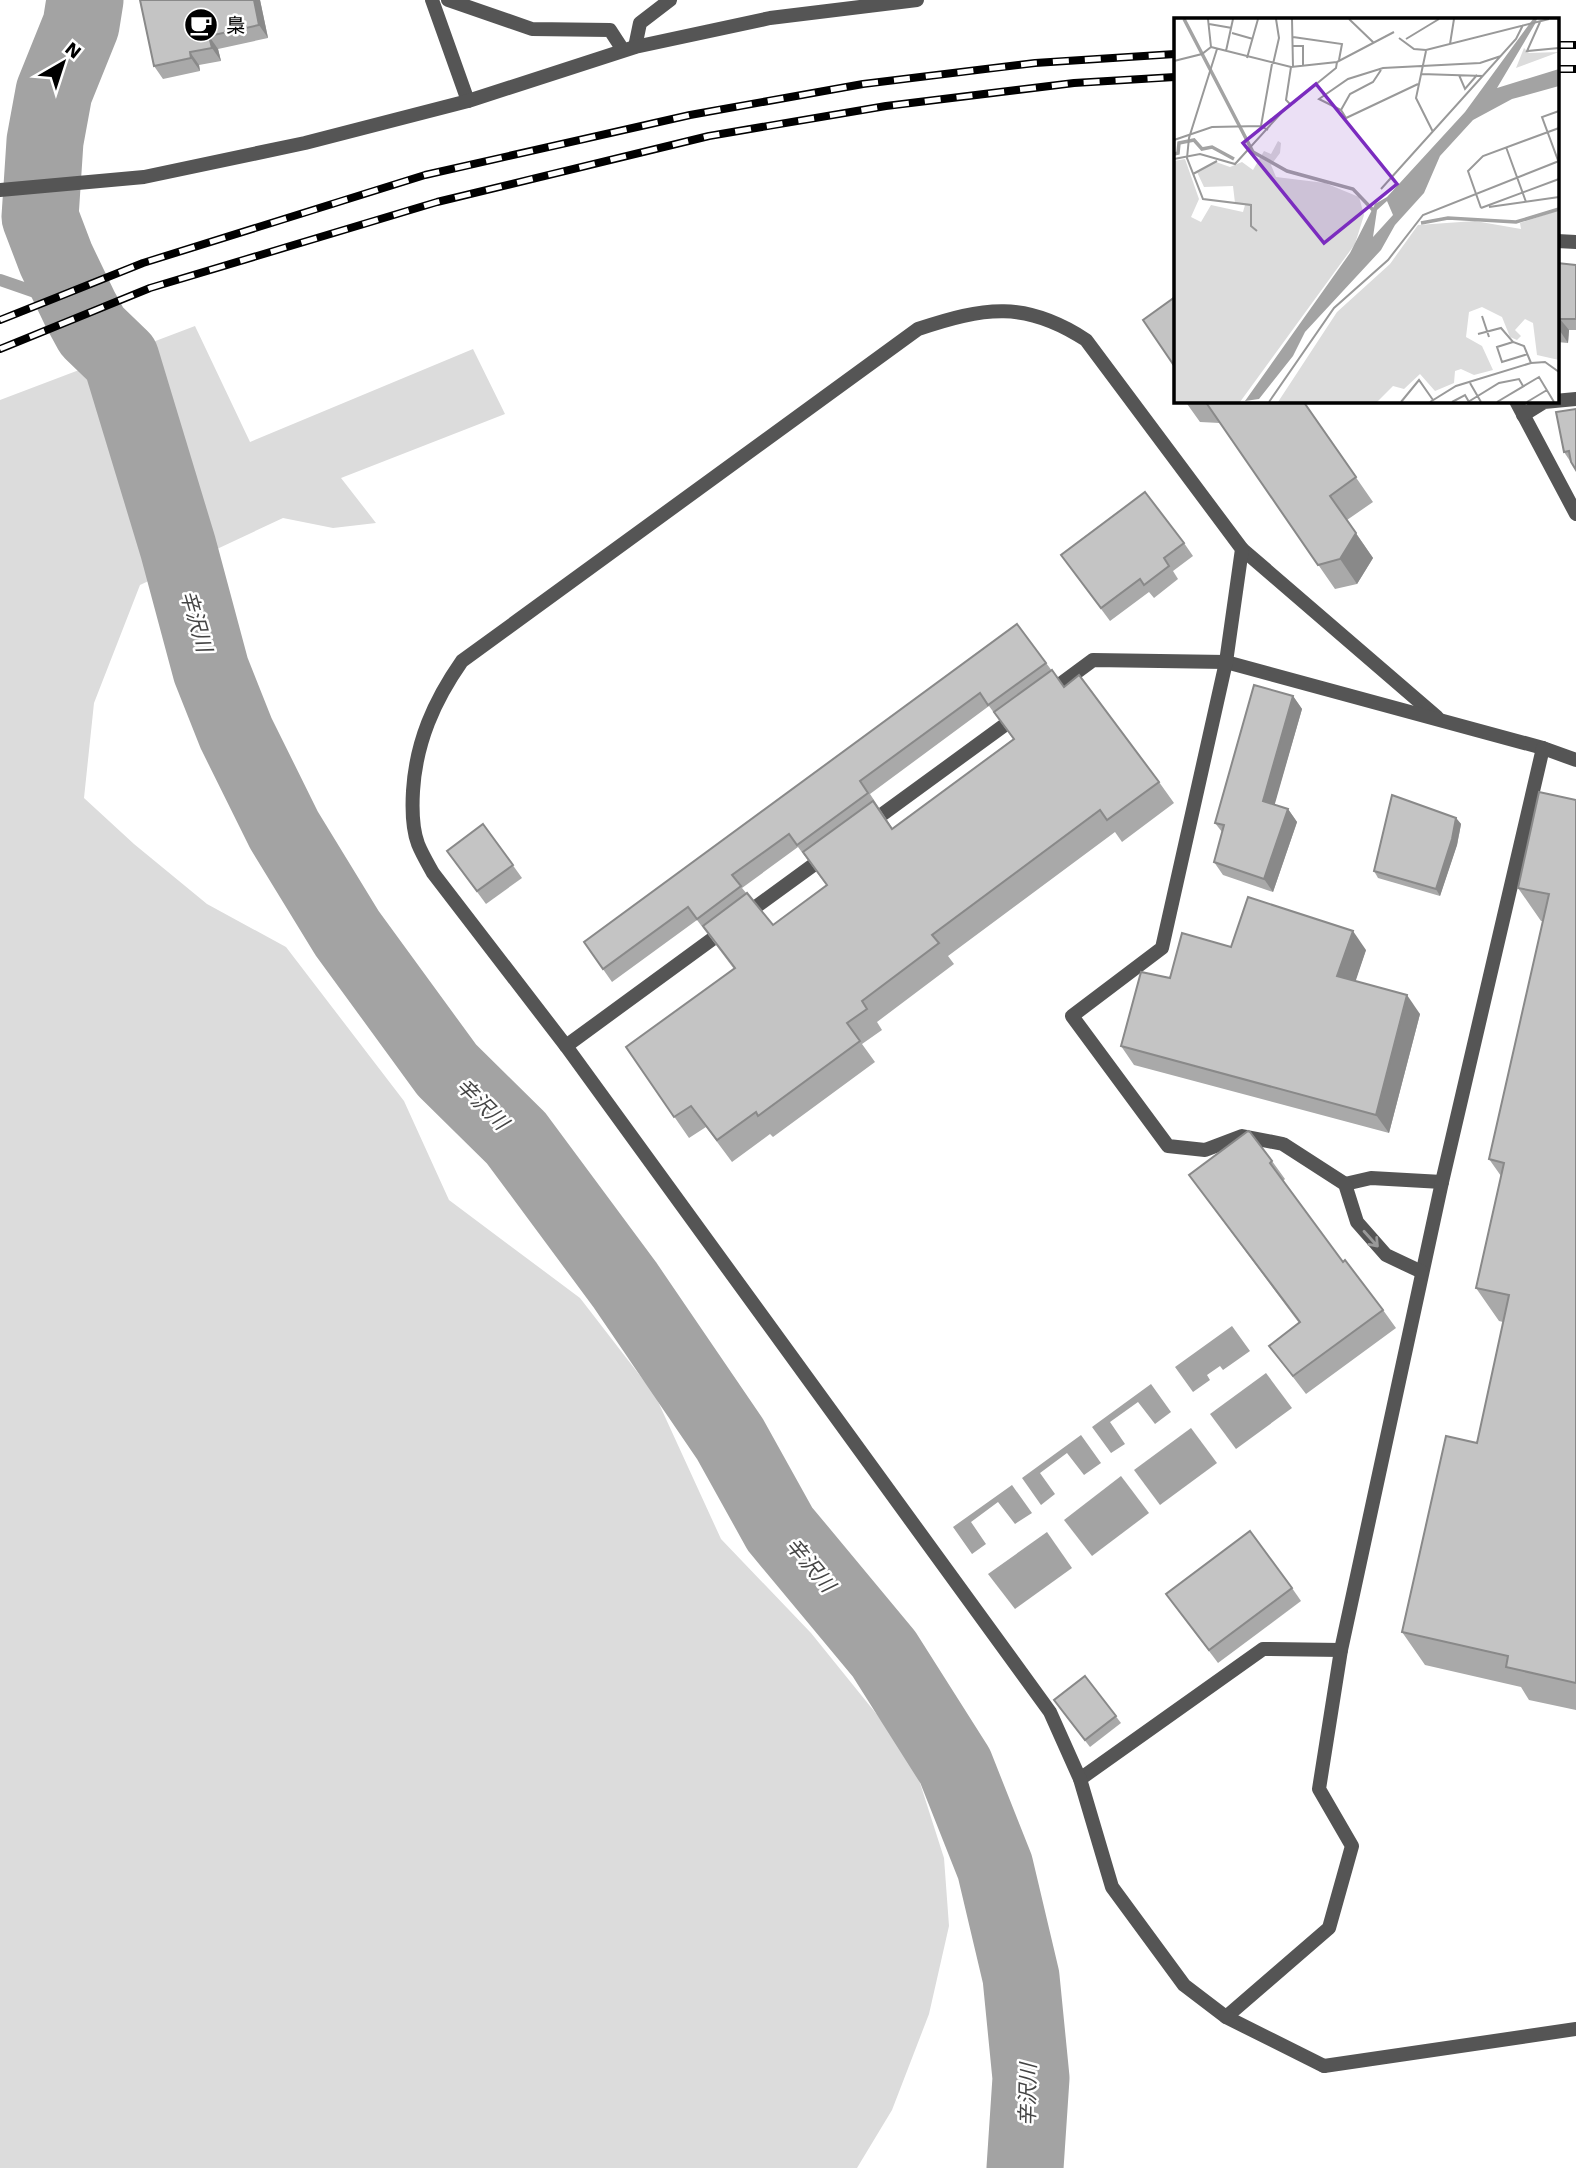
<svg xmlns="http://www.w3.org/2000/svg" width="1576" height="2168" font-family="'Work Sans','Noto Sans JP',sans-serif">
	<rect width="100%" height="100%" fill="#fff"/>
	<path fill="#dcdcdc" d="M195,326L250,442L473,349L505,414L341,478L376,523L333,528L283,518L140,585L94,703L84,798L134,844L207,904L286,947L404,1101L449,1200L580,1298L655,1395L721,1539L811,1633L912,1758L944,1858L949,1926L929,2014L892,2110L857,2168H0V400Z"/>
	<g fill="#a3a3a3">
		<path d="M1232,1326L1250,1351L1223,1370L1220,1366L1207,1375L1210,1380L1193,1392L1175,1367Z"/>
		<path d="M1266,1373L1292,1408L1236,1449L1210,1414Z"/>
		<path d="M1151,1384L1171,1412L1155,1424L1138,1402L1110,1422L1125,1444L1111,1453L1092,1427Z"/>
		<path d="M1191,1428L1217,1463L1160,1505L1134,1470Z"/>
		<path d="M1081,1435L1101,1463L1084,1475L1067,1453L1040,1473L1055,1494L1041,1505L1022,1478Z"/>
		<path d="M1121,1476L1149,1513L1092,1556L1064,1520Z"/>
		<path d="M1012,1485L1032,1513L1015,1524L998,1502L971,1522L986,1544L972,1554L953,1527Z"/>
		<path d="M1047,1532L1072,1568L1015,1609L988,1574Z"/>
	</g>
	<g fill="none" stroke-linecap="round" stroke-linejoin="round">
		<path stroke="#a3a3a3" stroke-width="12" d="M0,280L38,293L61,308L80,309"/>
		<path stroke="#a3a3a3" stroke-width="77" d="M85,0L81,25L54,92L45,141L40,217L56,259L80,309L92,331L121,359L178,547L211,670L236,733L284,830L347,933L447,1070L516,1138L625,1285L730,1439L780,1529L884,1654L955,1766L995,1867L1021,1977L1031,2078L1025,2168"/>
		<g stroke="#555" stroke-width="14">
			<path d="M448,0L532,29L610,30L623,50"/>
			<path d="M635,47L640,23L670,0"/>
			<path d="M1242,549L1437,717"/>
			<path d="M1047,694L1093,660L1226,662L1543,748"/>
			<path d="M869,824L1017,716"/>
			<path d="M742,917L827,855"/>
			<path d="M566,1046L726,929"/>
			<path d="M1345,1184L1371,1178L1442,1182"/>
			<path d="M1080,1779L1263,1649L1341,1650"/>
			<path d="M1226,2017L1329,1928L1352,1846L1319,1789L1341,1650L1442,1182L1543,748L1576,760"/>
			<path d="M1324,2066L1226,2017L1184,1985L1112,1887L1080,1779L1050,1712L566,1046L433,873C428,864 422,854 418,844C412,828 412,808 413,791C416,742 434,701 462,661L918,329C984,307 1025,300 1086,340L1242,549L1226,662L1162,948L1072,1016L1168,1146L1205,1150L1242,1136L1283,1144L1345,1184L1357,1222L1386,1255L1422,1272"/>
		</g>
		<g stroke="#555" stroke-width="14">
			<path d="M432,0L468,101"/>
			<path d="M1557,241L1576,242"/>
			<path d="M1516,401L1576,514"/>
			<path d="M1523,415L1544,402L1576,399"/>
			<path d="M1324,2066L1576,2029"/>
		</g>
		<path stroke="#555" stroke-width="14" d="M0,190L144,177L305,143L468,101L635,47L770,18L917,0"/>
		<g stroke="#000" stroke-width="8">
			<g id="rail">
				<path d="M1557,45H1576"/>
				<path d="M1557,69H1576"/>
				<path d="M0,320L143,263L425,175L690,115L863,84L1035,63L1175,54"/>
				<path d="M0,349L150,288L437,202L709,136L886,106L1074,83L1175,77"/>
			</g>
		</g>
		<use href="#rail" stroke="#fff" stroke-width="5" stroke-dasharray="16" stroke-linecap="butt"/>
	</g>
	<g fill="#a9a9a9" fill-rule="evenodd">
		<path d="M260,0L268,38L218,49L221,61L199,65L200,71L163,79L154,66Z"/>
		<path d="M1557,263L1576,265V330H1569L1568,343L1557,342Z"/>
		<path d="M1185,401H1303L1373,502L1347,520L1373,558L1357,584L1335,589L1220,423L1200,422Z"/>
		<path d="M1576,409L1572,464L1564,452Z"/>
		<path d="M1184,543L1193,556L1173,571L1178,579L1154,598L1149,592L1110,621L1061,555Z"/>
		<path d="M1017,624L1064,687L1159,782L1174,803L1122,842L1115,832L948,956L954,964L877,1022L882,1030L862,1044L875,1062L773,1137L770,1134L732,1162L706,1127L689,1138L626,1047L734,969L697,920L612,982L584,942ZM989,706L1013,739L893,829L870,794ZM798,847L827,886L773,925L742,888Z"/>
		<path d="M1293,696L1302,709L1274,805L1288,809L1297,822L1273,892L1223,875L1214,862L1222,832L1215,823Z"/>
		<path d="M1576,800V1710L1529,1700L1521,1687L1425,1665L1402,1632L1477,1443L1503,1322L1499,1321L1476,1288L1501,1176L1489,1159L1543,921H1541L1518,888Z"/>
		<path d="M1456,818L1461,824L1457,845L1440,896L1378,878L1374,871Z"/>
		<path d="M483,824L522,878L486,904L447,851Z"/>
		<path d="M1366,950L1355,981L1420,1014L1389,1133L1134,1065L1121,1046L1170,978Z"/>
		<path d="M1272,1161L1285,1179L1283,1181L1343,1262L1383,1310L1396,1328L1306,1394L1269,1346L1299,1323L1189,1175Z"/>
		<path d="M1292,1588L1301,1601L1218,1663L1166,1594Z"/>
		<path d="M1085,1676L1121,1723L1090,1747L1059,1707Z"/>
	</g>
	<g fill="#898989">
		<path d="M254,0H260L268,38L259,25Z"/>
		<path d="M209,36L218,49L221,61L212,48Z"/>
		<path d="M190,52L199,65L200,71L191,58Z"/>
		<path d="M1557,155L1560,159V206L1557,202Z"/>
		<path d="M1560,319L1569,330L1568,343L1560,331Z"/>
		<path d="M1330,496L1373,558L1357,584L1340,559Z"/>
		<path d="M1293,696L1302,709L1272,814L1263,801Z"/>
		<path d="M1288,809L1297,822L1273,892L1264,879Z"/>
		<path d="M1456,818L1461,824L1457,845L1440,896L1436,889Z"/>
		<path d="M1353,931L1366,950L1351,995L1337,976Z"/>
		<path d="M1407,995L1420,1014L1389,1133L1376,1115Z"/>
	</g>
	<g fill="#c4c4c4" stroke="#898989" stroke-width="2">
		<path d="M140,0H254L259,25L209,36L212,48L190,52L191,58L154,66Z"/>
		<path d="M1557,263L1576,265V319H1560V331H1557Z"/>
		<path d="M1175,297V367L1143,320Z"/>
		<path d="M1205,401H1303L1356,477L1330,496L1356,533L1340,559L1318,565Z"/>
		<path d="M1576,409V470L1571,462L1569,451L1564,452L1556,412Z"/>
		<path d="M1145,492L1184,543L1164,558L1169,566L1144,585L1140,579L1101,608L1061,555Z"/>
		<path d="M1017,624L1046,663L988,705L980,693L860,781L868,793L797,845L789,834L732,875L741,886L697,919L688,907L603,969L584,942Z"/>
		<path d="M1052,670L1064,687L1079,675L1159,782L1107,820L1100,810L932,935L939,943L862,1001L867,1009L847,1023L860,1041L758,1116L756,1112L717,1140L691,1106L674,1117L626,1047L735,968L703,926L747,893L773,925L827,885L803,852L873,801L892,829L1014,739L994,712Z"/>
		<path d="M1254,685L1293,696L1263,801L1288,809L1264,879L1214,862L1224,825L1215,823Z"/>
		<path d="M1539,792L1576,800V1683L1506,1667L1508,1656L1402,1632L1446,1436L1477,1443L1509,1295L1476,1288L1504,1163L1489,1159L1549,894L1518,888Z"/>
		<path d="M1392,795L1456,818L1452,839L1436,889L1374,871Z"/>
		<path d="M483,824L513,865L477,891L447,851Z"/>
		<path d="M1248,897L1353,931L1337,976L1407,995L1376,1115L1121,1046L1141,972L1170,978L1182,933L1231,947Z"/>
		<path d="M1248,1131L1250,1132L1272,1161L1270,1163L1343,1262L1345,1260L1383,1310L1293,1376L1269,1346L1300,1322L1189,1175Z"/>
		<path d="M1250,1531L1292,1588L1209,1650L1166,1594Z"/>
		<path d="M1085,1676L1116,1716L1085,1740L1054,1700Z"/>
	</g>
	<defs><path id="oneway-shaft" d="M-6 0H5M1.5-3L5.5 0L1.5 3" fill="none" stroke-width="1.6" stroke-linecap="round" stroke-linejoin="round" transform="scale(1.75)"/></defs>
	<use stroke="#999" href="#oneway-shaft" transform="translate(1371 1239) rotate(48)"/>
	<defs>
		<g id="cafe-disc" transform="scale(1.75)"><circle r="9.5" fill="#000" stroke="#fff"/><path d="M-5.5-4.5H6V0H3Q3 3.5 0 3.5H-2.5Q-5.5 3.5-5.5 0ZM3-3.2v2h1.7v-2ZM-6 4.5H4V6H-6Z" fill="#fff"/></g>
	</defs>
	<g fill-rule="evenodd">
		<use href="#cafe-disc" x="201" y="25"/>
	</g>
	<g text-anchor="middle" stroke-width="5" stroke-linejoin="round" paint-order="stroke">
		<g font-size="19" fill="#000" stroke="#fff" text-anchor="start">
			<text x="226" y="32">梟</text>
		</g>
		<g font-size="21" font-style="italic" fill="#444" stroke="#fff">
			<text transform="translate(196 621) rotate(74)" y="7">辛沢川</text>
			<text transform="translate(482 1104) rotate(45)" y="7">辛沢川</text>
			<text transform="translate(810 1565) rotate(50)" y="7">辛沢川</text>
			<text transform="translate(1028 2095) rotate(-89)" y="7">辛沢川</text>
		</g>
	</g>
	<g transform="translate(1174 18)">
		<rect width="385" height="385" fill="#fff"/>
		<path d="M350,30L355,35L385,34L342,50ZM104,123L107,125L106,135L97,147L102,159L151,165L185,179L190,197L181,226L66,384H0V143L11,141L25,181L17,199L27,204L37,187L69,194L71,187L61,185L59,168L30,169L23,154L42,144L56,149L68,144L79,152L90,133L97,136ZM385,192V342L363,337L359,305L351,301L341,312L335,306L347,318L343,322L336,319L328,299L308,289L295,294L292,319L308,328L319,352L300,357L287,351L281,353L280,365L261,373L246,356L230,371L219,368L203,384H104L163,294L216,246L244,207L301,203L347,211L346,205Z" fill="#dcdcdc"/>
		<path d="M359,1H363L361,6L323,70L385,51V68L338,81L299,102L266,138L250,175L221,207L207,232L131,314L119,338L85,381L71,383L176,235L201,186L213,179L291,94ZM213,183L219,197L199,219L203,192Z" fill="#a3a3a3" fill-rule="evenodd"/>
		<path fill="none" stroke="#a3a3a3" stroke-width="3.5" d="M10,1L79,134L113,153L179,171L199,192M0,136L4,135L5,125L20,122L28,131L38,129L60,141M247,205L274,200L342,204L385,191"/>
		<path fill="none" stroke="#999" stroke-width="2" d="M34,1L37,29M118,1L119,49M175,1L200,25M366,4L353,33L385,30M35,6L58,10M58,15L79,21M119,19L168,26L165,42M225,20L240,31L252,32L375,1M232,21L265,1M276,26L280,1M118,28H129V47M37,29L117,49L163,44L220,14M43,31L15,120L13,140L29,181L77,187V208L83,213M52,33L59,1M252,33L242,80L259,114M73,40L84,1M0,43L28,36L37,29M99,46L105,20L102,1M247,56L309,58M285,57L291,71L303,57M116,86L112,82L117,49M167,92L176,76L199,64L207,52M172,100L167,92L145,81L174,61L209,50L306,45L327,38M170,101L244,66M94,112L87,108L98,46M0,122L38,109L87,108M332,129L352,184M0,141L26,136L61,146L109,93L162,50L163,44M385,145L368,99L385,93M19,156L43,143M207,171L342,21L349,7M315,189L385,179M307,190L294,153L309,138L385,110M307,190L385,161M308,298L315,319M304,316L327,310L339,324L350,328L357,345M339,324L323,329L328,344L354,336M296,365L307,384M95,384L160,290L214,242L249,197L385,143M227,384L245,362L259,382M256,384L282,368L357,345L371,344L385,354M278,384L291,377L295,384M294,384L325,365L345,361L349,368M323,384L365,359L380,384M353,384L373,372"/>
		<path fill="#7b2cbf" fill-opacity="0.15" stroke="#7b2cbf" stroke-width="3.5" d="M142,66L223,166L150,225L69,125Z"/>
		<rect width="385" height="385" fill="none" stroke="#000" stroke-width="3.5"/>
	</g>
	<g transform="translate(63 63) rotate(39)" stroke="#ffffff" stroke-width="5" paint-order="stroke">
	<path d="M0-5L12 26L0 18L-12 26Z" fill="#000000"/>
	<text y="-10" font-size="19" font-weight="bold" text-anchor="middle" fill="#000000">N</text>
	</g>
</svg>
